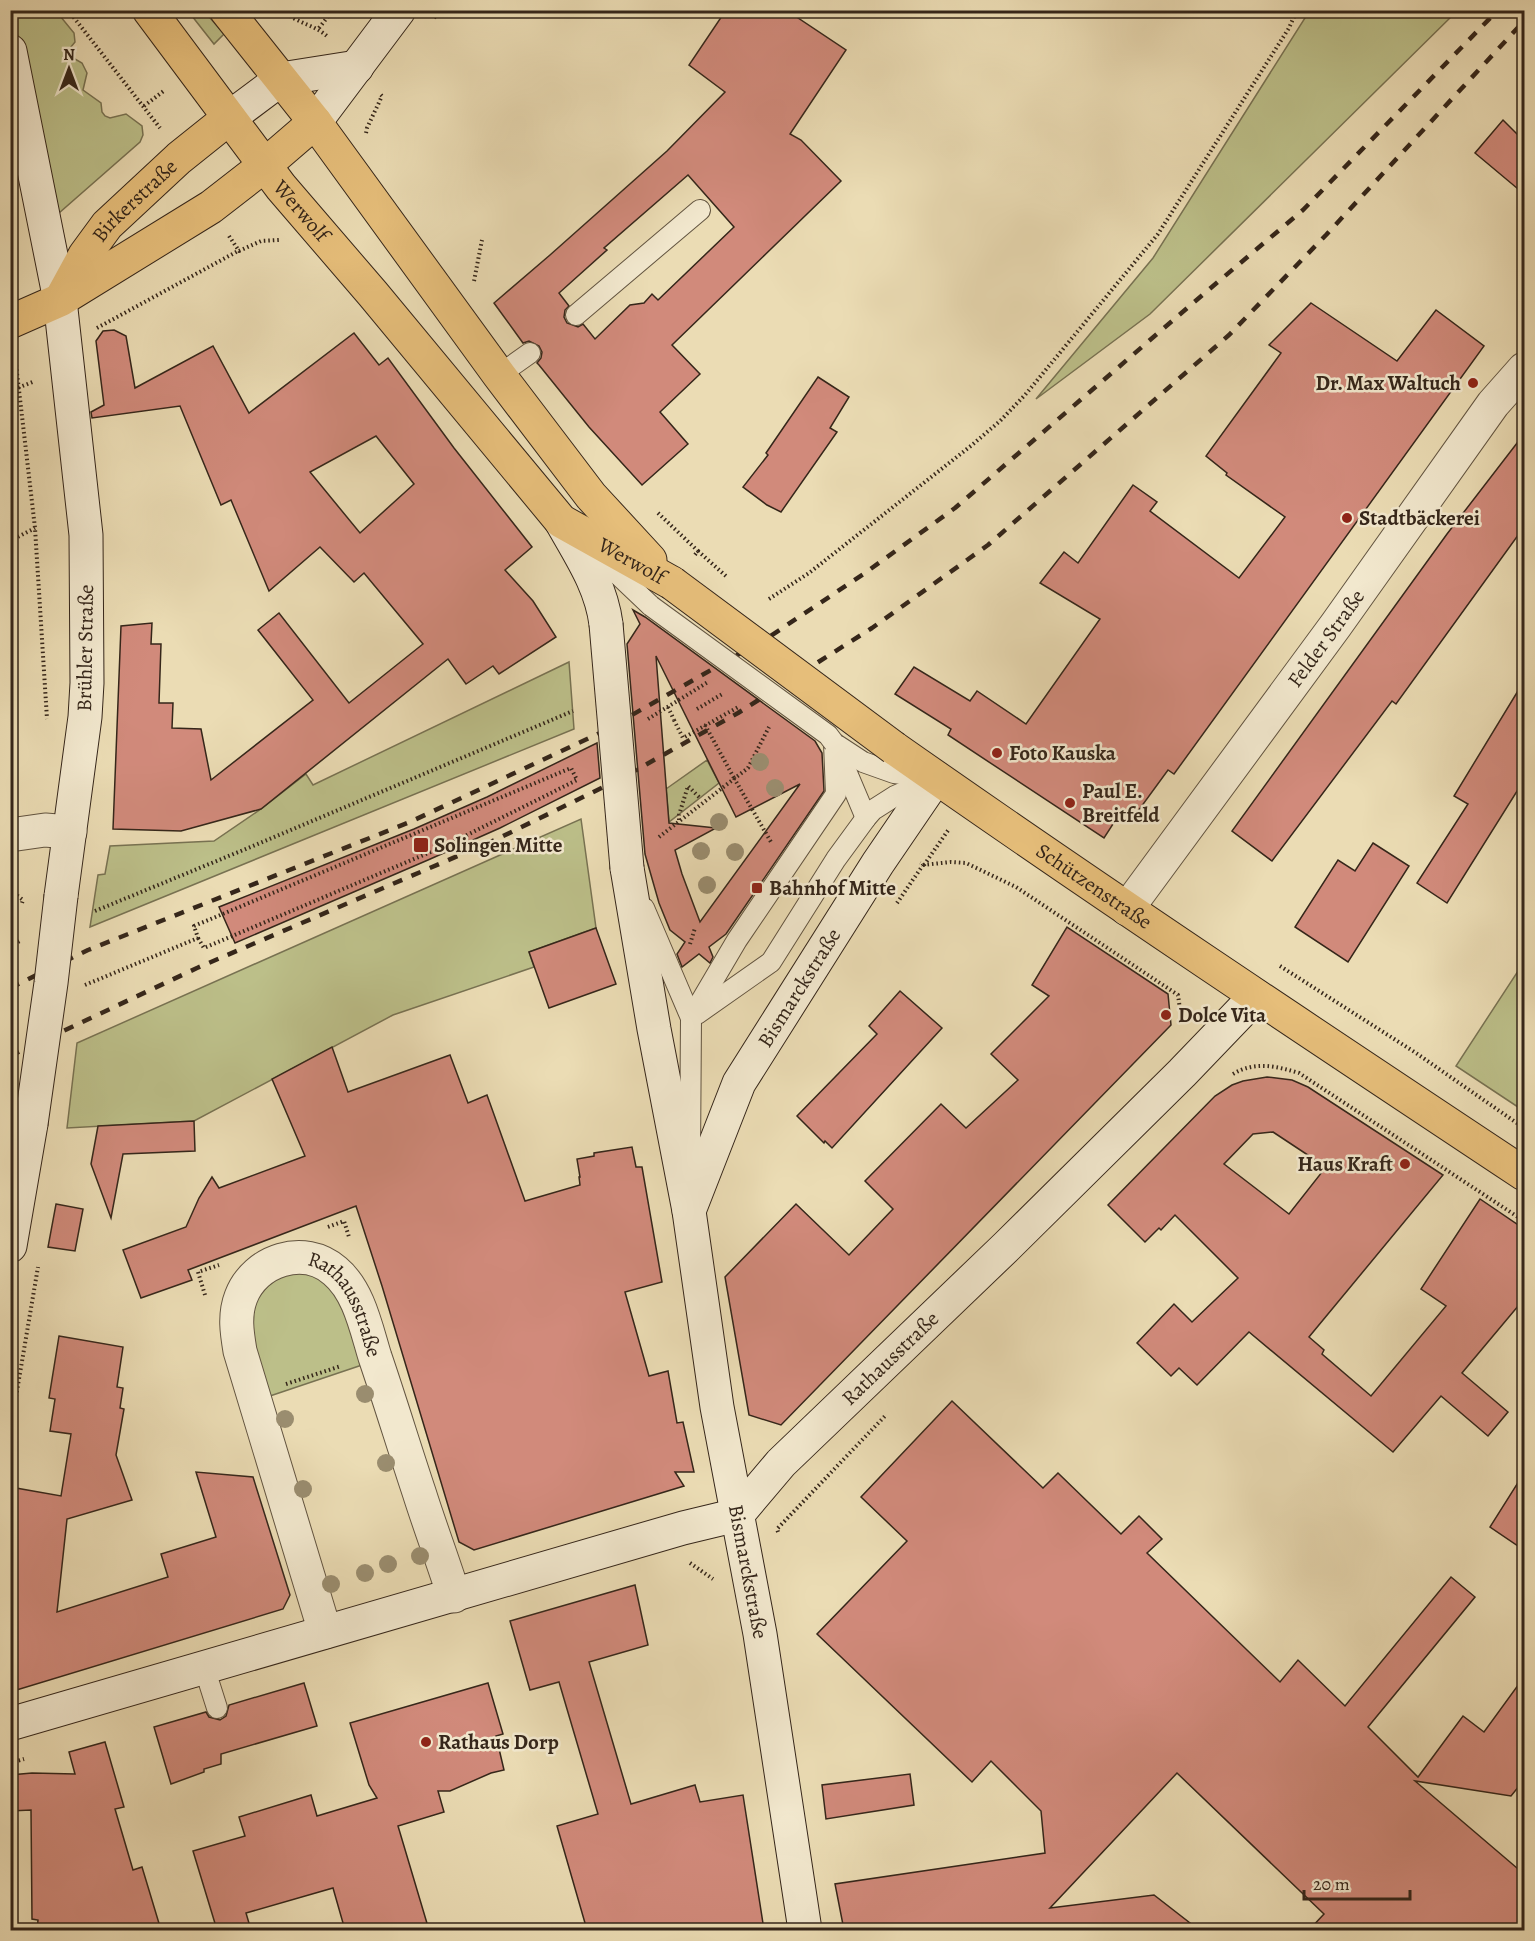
<svg xmlns="http://www.w3.org/2000/svg" width="1535" height="1941" font-family="Alegreya,serif">
	<rect width="100%" height="100%" fill="#ebdcb4"/>
	<filter id="stains"><feTurbulence type="fractalNoise" baseFrequency=".00333" numOctaves="4"/><feColorMatrix values="0 0 0 0 .2 0 0 0 0 .09 0 0 0 0 .02 0 0 0 .5 -.17"/></filter>
	<radialGradient id="worn" r=".72"><stop offset=".6" stop-color="#630" stop-opacity="0"/><stop offset="1" stop-color="#630" stop-opacity=".3"/></radialGradient>
	<g fill="#bcbf89" stroke="#787252" stroke-width="1.5">
		<path d="M1310,10L1457,11L1150,314L1036,399L1153,258Z"/>
		<path d="M13,11H56L74,33L75,42L70,48L68,55L82,63L87,73L83,90L101,103L102,112L105,116L110,118L126,114L142,126L143,135L140,142L59,213H56L50,210Z"/>
		<path d="M188,11H204L224,34L214,44Z"/>
		<path d="M569,662L574,729L90,927L98,875L105,874L110,846L214,841L261,809L306,774L313,785Z"/>
		<path d="M707,760L719,783L669,822L666,789Z"/>
		<path d="M581,819L596,928L529,952L534,967L393,1015L194,1121L67,1128L77,1043Z"/>
		<path d="M1518,971L1524,976V1111L1456,1066Z"/>
		<path d="M282,1269L330,1279L365,1364L267,1397L245,1313Z"/>
	</g>
	<g fill="#d18a7b" stroke="#35261a" stroke-width="1.5" fill-rule="evenodd">
		<path d="M726,10H786L846,50L790,134L801,140L841,181L672,345L700,374L660,412L688,444L642,485L589,427L539,365L537,363L541,358L542,352L539,346L529,341L523,343L494,303L550,255L667,151L725,92L689,65ZM688,175L734,227L658,300L652,294L644,303L630,305L595,339L583,324L578,327L567,323L564,317L565,310L569,306L559,293L607,250L604,248Z"/>
		<path d="M1503,120L1524,141V194L1475,153Z"/>
		<path d="M1311,303L1397,361L1436,310L1484,346L1174,774L1168,770L1133,818L1122,810L1104,838L948,735L951,729L895,694L914,667L970,701L977,691L1026,724L1100,619L1040,583L1064,552L1078,563L1133,485L1157,502L1150,511L1239,578L1285,517L1226,475L1227,473L1206,456L1281,353L1269,345Z"/>
		<path d="M114,330L126,336L135,388L213,346L249,413L354,333L379,365L388,358L454,448L532,547L505,570L533,601L556,637L499,674L493,666L466,684L448,659L261,809L181,831L113,829L121,626L152,623L151,644H161L159,703H173L172,728L201,729L211,780L313,700L258,630L279,613L349,703L423,644L364,573L354,582L320,547L269,591L231,500L221,505L180,406L92,418L91,412L104,405L96,341L103,331ZM376,436L414,484L360,533L310,472Z"/>
		<path d="M818,377L849,397L830,428L837,432L781,512L767,505L743,487L768,455L766,453Z"/>
		<path d="M1524,434V527L1396,704L1392,701L1272,861L1232,831L1447,534Z"/>
		<path d="M633,610L645,617L815,741L822,753L824,791L726,934L709,947L713,957L710,963L699,954L682,967L677,954L685,942L670,930L659,903L645,854L627,644L640,624ZM656,656L736,817L800,784L700,922L682,874L675,850L716,828L669,823Z"/>
		<path d="M1524,681V780L1447,903L1417,883L1468,804L1454,796Z"/>
		<path d="M597,743L600,778L500,828L428,860L235,943L219,907L414,829L487,797Z"/>
		<path d="M1373,843L1409,866L1348,962L1295,927L1338,860L1355,871Z"/>
		<path d="M1067,927L1168,994L1171,1025L781,1425L749,1415L725,1277L796,1204L849,1255L893,1209L865,1181L941,1104L966,1128L1018,1080L991,1054L1049,996L1032,985Z"/>
		<path d="M596,928L616,984L549,1008L529,952Z"/>
		<path d="M900,991L942,1028L832,1148L825,1141L824,1143L797,1116L877,1034L869,1026Z"/>
		<path d="M332,1047L348,1092L450,1055L468,1103L487,1095L525,1201L580,1185L579,1177H580L577,1159L594,1156V1153L632,1147L636,1167H642L662,1282L625,1292L649,1376L668,1371L677,1423L683,1422L694,1472H675L684,1486L474,1550L459,1542L382,1286L356,1206L188,1270L192,1280L141,1298L123,1250L186,1227L199,1198L212,1177L219,1188L305,1156L272,1079Z"/>
		<path d="M1267,1077L1292,1080L1308,1087L1443,1175L1309,1337L1324,1350L1322,1354L1371,1396L1446,1306L1421,1289L1480,1199L1524,1229V1299L1462,1373L1508,1412L1488,1436L1441,1396L1393,1452L1249,1332L1197,1385L1179,1368L1171,1376L1137,1343L1174,1304L1192,1322L1238,1278L1175,1215L1161,1230L1159,1228L1145,1242L1108,1205L1215,1096L1232,1085L1243,1081ZM1273,1132L1326,1167L1289,1214L1224,1164L1253,1134Z"/>
		<path d="M194,1121L195,1151L123,1154L111,1218L91,1164L98,1126Z"/>
		<path d="M56,1204L83,1209L75,1251L48,1247Z"/>
		<path d="M59,1336L123,1347L117,1387L123,1388L120,1408L124,1409L116,1455L132,1500L67,1519L57,1612L168,1577L161,1554L216,1537L196,1472L253,1477L290,1595L283,1609L10,1692V1487L61,1496L71,1434L50,1431L55,1399L49,1398Z"/>
		<path d="M952,1401L1043,1488L1058,1473L1121,1534L1139,1516L1162,1539L1147,1553L1280,1682L1298,1660L1345,1706L1451,1577L1475,1597L1368,1727L1418,1777L1463,1716L1484,1732L1524,1677V1780L1511,1796L1415,1781L1524,1874V1930H1309L1324,1914L1177,1773L1050,1908L1154,1895L1199,1930H967L966,1924L917,1930H844L835,1884L1045,1853L1041,1811L991,1761L972,1782L817,1634L907,1541L861,1497Z"/>
		<path d="M1524,1473V1550L1490,1527Z"/>
		<path d="M635,1585L648,1645L589,1662L631,1804L695,1785L700,1802L743,1795L764,1930H587L557,1826L598,1814L559,1682L530,1690L510,1621Z"/>
		<path d="M304,1683L317,1726L221,1754V1764L204,1769V1772L171,1784L154,1727L206,1712L209,1717L220,1720L226,1716L229,1705Z"/>
		<path d="M488,1683L503,1734L496,1736L504,1770L491,1773L450,1791H438L444,1812L398,1826L429,1930H345L333,1888L246,1913L251,1930H217L193,1851L245,1836L239,1817L311,1795L317,1816L377,1798L369,1785L350,1723Z"/>
		<path d="M105,1742L124,1807L115,1809L133,1870L142,1867L161,1930H37L38,1920L32,1919L31,1810L10,1811V1775L32,1773L75,1774L69,1752Z"/>
		<path d="M910,1774L914,1805L826,1819L822,1785Z"/>
	</g>
	<g fill="none" stroke-linecap="round" stroke-linejoin="round">
		<g stroke="#625440" stroke-width="22">
			<g id="lane">
				<path d="M576,315L700,210"/>
				<path d="M499,375L530,353"/>
				<path d="M592,550L651,606"/>
				<path d="M834,743L863,762L894,773L928,777"/>
				<path d="M839,754L866,818"/>
				<path d="M644,908L691,1018"/>
				<path d="M697,1014L771,962L836,859L866,818L873,810L895,796L931,780"/>
				<path d="M690,1156L691,1018L737,940L836,794L834,743"/>
				<path d="M204,1667L217,1708"/>
			</g>
		</g>
		<g stroke="#625440" stroke-width="35">
			<g id="street">
				<path d="M10,835L45,830L70,832"/>
				<path id="s1" d="M1127,909L1336,625L1493,404L1524,369"/>
				<path id="s2" d="M325,1632L240,1351C237,1333 234,1315 241,1297C255,1260 304,1244 335,1271C359,1291 366,1328 375,1357C390,1401 404,1447 419,1492C430,1527 443,1561 454,1596"/>
			</g>
		</g>
		<g stroke="#35261a" stroke-width="35">
			<g id="secondary">
				<path d="M10,51L60,300L86,535L87,683L85,717L61,896"/>
				<path d="M229,118L281,79L357,67"/>
				<path d="M315,122L399,10"/>
				<path d="M561,521C580,555 601,585 606,624"/>
				<path id="s3" d="M627,868L654,1029L689,1211L717,1407L760,1634L805,1930"/>
				<path id="s4" d="M689,1211L739,1083L878,863L936,778"/>
				<path d="M10,1246L31,1124"/>
				<path id="s5" d="M10,1724L683,1528L737,1515L781,1463L1006,1247L1182,1073L1256,996"/>
			</g>
		</g>
		<g stroke="#35261a" stroke-width="35">
			<g id="primary">
				<path id="s6" d="M149,10L281,187L373,294L561,521L672,583"/>
				<path d="M226,10L315,122L499,375L591,496L650,560"/>
				<path id="s7" d="M61,299L85,255L107,225L179,158L229,118"/>
				<path d="M10,322L60,300L211,207L265,165L315,122"/>
				<path id="s8" d="M894,748C1102,894 1313,1034 1524,1174"/>
			</g>
		</g>
		<g stroke="#35261a" stroke-width="4" stroke-dasharray="1.5 3" stroke-linecap="butt">
			<path d="M68,10L160,128"/>
			<path d="M283,10C297,24 314,24 328,37"/>
			<path d="M434,18L440,10"/>
			<path d="M319,28L333,10"/>
			<path d="M144,106L165,90"/>
			<path d="M366,133L367,128L382,96L380,94"/>
			<path d="M229,236L239,251L261,241L279,240"/>
			<path d="M474,281L482,240"/>
			<path d="M97,328L238,251"/>
			<path d="M15,356L35,528L47,719"/>
			<path d="M10,391L35,381"/>
			<path d="M658,513L698,551L694,556"/>
			<path d="M10,541L35,528"/>
			<path d="M769,599L809,573L972,445L1000,421L1025,395L1158,234L1289,28L1297,10"/>
			<path d="M668,707L674,720"/>
			<path d="M697,709L724,693"/>
			<path d="M648,719L708,682"/>
			<path d="M734,778L771,842"/>
			<path d="M679,820V815L688,786L700,798"/>
			<path d="M659,837L748,768L769,727"/>
			<path d="M923,865L951,862L966,863L1016,887L1178,995L1182,1024"/>
			<path d="M924,865L949,829"/>
			<path d="M10,890L23,900L22,903"/>
			<path d="M897,903L923,865L920,863"/>
			<path d="M95,911L253,846L573,711"/>
			<path d="M690,944L695,928"/>
			<path d="M10,946L20,941"/>
			<path d="M1280,966L1416,1053L1524,1128"/>
			<path d="M85,985L198,938L194,926L571,768L577,780L447,845L204,948L198,938"/>
			<path d="M1233,1074C1255,1061 1276,1066 1299,1073L1524,1221"/>
			<path d="M328,1227L344,1221L349,1237"/>
			<path d="M205,1295L198,1272L219,1265"/>
			<path d="M286,1384L341,1366"/>
			<path d="M10,1432L38,1267"/>
			<path d="M778,1532L777,1529L886,1415"/>
			<path d="M690,1563L713,1579"/>
			<path d="M10,1763L24,1759"/>
		</g>
		<use href="#lane" stroke="#f2e8ce" stroke-width="20"/>
		<use href="#street" stroke="#f2e8ce" stroke-width="33"/>
		<use href="#secondary" stroke="#f2e8ce" stroke-width="33"/>
		<use href="#primary" stroke="#e6be7a" stroke-width="33"/>
		<g stroke="#35261a" stroke-width="4.5" stroke-dasharray="10 10" stroke-linecap="butt">
			<path d="M10,988L88,950L410,822L602,732L769,637L865,573L955,508L1193,303L1303,210L1498,10"/>
			<path d="M10,1056L197,968L495,840L622,778L738,713L872,628L988,545L1229,335L1326,235L1524,21"/>
		</g>
		<g stroke="#625440" stroke-width="22" stroke-linecap="butt">
			<path id="lane-bridge" d="M651,606L828,735L834,743"/>
		</g>
		<g stroke="#35261a" stroke-width="35" stroke-linecap="butt">
			<g id="secondary-bridge">
				<path d="M606,624L627,868"/>
				<path d="M31,1124L51,983L61,896"/>
			</g>
		</g>
		<g stroke="#35261a" stroke-width="35" stroke-linecap="butt">
			<path id="primary-bridge" d="M672,583L894,748"/>
		</g>
		<g stroke="#35261a" stroke-width="4" stroke-dasharray="1.5 3" stroke-linecap="butt">
			<path d="M698,551L728,578"/>
			<path d="M674,720L683,738L740,706"/>
			<path d="M705,725L734,778"/>
		</g>
		<use href="#lane-bridge" stroke="#f2e8ce" stroke-width="20"/>
		<use href="#secondary-bridge" stroke="#f2e8ce" stroke-width="33"/>
		<use href="#primary-bridge" stroke="#e6be7a" stroke-width="33"/>
	</g>
	<g fill="#9a8d6f">
		<circle cx="760" cy="762" r="9"/>
		<circle cx="775" cy="788" r="9"/>
		<circle cx="719" cy="822" r="9"/>
		<circle cx="701" cy="851" r="9"/>
		<circle cx="735" cy="852" r="9"/>
		<circle cx="707" cy="885" r="9"/>
		<circle cx="365" cy="1394" r="9"/>
		<circle cx="285" cy="1419" r="9"/>
		<circle cx="386" cy="1463" r="9"/>
		<circle cx="303" cy="1489" r="9"/>
		<circle cx="420" cy="1556" r="9"/>
		<circle cx="388" cy="1564" r="9"/>
		<circle cx="365" cy="1573" r="9"/>
		<circle cx="331" cy="1584" r="9"/>
	</g>
	<g fill="#8f2418" stroke="#f2e8ce" stroke-width="2">
		<circle cx="1473" cy="383" r="6"/>
		<circle cx="1347" cy="518" r="6"/>
		<circle cx="997" cy="753" r="6"/>
		<circle cx="1070" cy="803" r="6"/>
		<rect x="413" y="837" width="16" height="16" rx="3"/>
		<rect x="751" y="882" width="12" height="12" rx="3"/>
		<circle cx="1166" cy="1015" r="6"/>
		<circle cx="1405" cy="1164" r="6"/>
		<circle cx="426" cy="1742" r="6"/>
	</g>
	<g text-anchor="middle" stroke-width="5" stroke-linejoin="round" paint-order="stroke">
		<g font-size="21" fill="#35261a" stroke="#f2e8ce">
			<text dy="7" stroke="none"><textPath href="#s7" startOffset="124">Birkerstraße</textPath></text>
			<text dy="7" stroke="none"><textPath href="#s6" startOffset="252">Werwolf</textPath></text>
			<text dy="7" stroke="none"><textPath href="#s6" startOffset="738">Werwolf</textPath></text>
			<text dy="7" stroke="none"><textPath href="#s1" startOffset="336">Felder Straße</textPath></text>
			<text transform="translate(85 648) rotate(-89)" y="7">Brühler Straße</text>
			<text dy="7" stroke="none"><textPath href="#s8" startOffset="243">Schützenstraße</textPath></text>
			<text dy="7" stroke="none"><textPath href="#s4" startOffset="250">Bismarckstraße</textPath></text>
			<text dy="7" stroke="none"><textPath href="#s2" startOffset="495">Rathausstraße</textPath></text>
			<text dy="7" stroke="none"><textPath href="#s5" startOffset="976">Rathausstraße</textPath></text>
			<text dy="7" stroke="none"><textPath href="#s3" startOffset="714">Bismarckstraße</textPath></text>
		</g>
		<g font-size="21" font-weight="bold" fill="#35261a" stroke="#f2e8ce" text-anchor="start">
			<text x="1461" y="390" text-anchor="end">Dr. Max Waltuch</text>
			<text x="1359" y="525">Stadtbäckerei</text>
			<text x="1009" y="760">Foto Kauska</text>
			<text x="1082" y="798">Paul E.<tspan x="1082" dy="24">Breitfeld</tspan></text>
			<text x="434" y="852">Solingen Mitte</text>
			<text x="769" y="895">Bahnhof Mitte</text>
			<text x="1178" y="1022">Dolce Vita</text>
			<text x="1393" y="1171" text-anchor="end">Haus Kraft</text>
			<text x="438" y="1749">Rathaus Dorp</text>
		</g>
	</g>
	<rect width="1535" height="1941" fill="none" stroke="#ebdcb4" stroke-width="36"/>
	<rect x="12" y="12" width="1511" height="1917" fill="none" stroke="#35261a" stroke-width="3"/>
	<rect x="18" y="18" width="1499" height="1905" fill="none" stroke="#35261a" stroke-width="1.5"/>
	<g transform="translate(69 69)" stroke="#f2e8ce" stroke-width="4.5" paint-order="stroke">
	<path d="M0-4.5L10 22L0 15L-10 22Z" fill="#35261a"/>
	<text y="-9" font-size="16" font-weight="bold" text-anchor="middle" fill="#35261a">N</text>
	</g>
	<path d="M1304 1890v9h106v-9" fill="none" stroke="#35261a" stroke-width="3"/>
	<text x="1313" y="1890" font-size="18" fill="#35261a" stroke="#f2e8ce" stroke-width="4.5" paint-order="stroke">20 m</text>
	<rect width="100%" height="100%" filter="url(#stains)"/>
	<rect width="100%" height="100%" fill="url(#worn)"/>
</svg>
